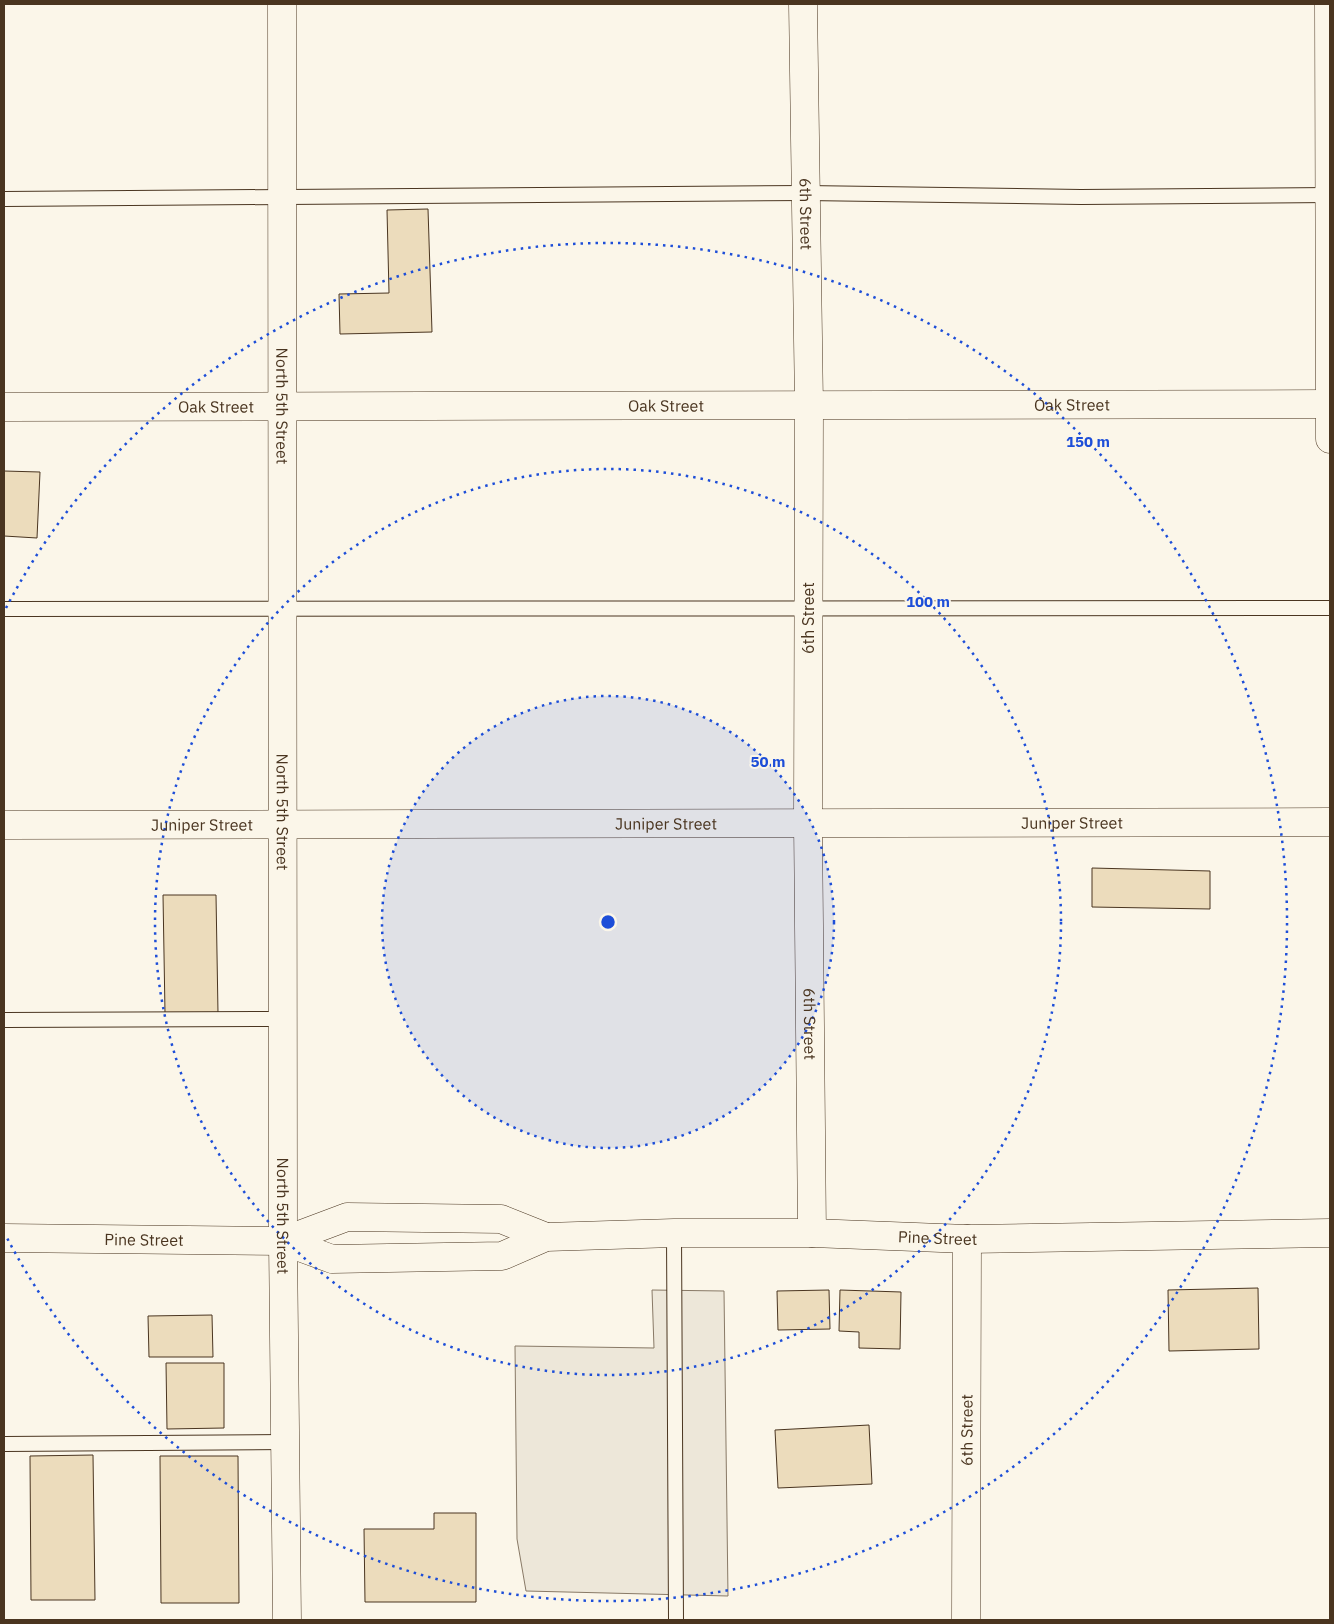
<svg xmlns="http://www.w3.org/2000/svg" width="1334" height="1624" font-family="'IBM Plex Sans',sans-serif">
	<rect width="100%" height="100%" fill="#fbf6e9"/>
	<path fill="#ede7d9" stroke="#887966" d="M652,1290L724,1291L728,1596L526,1591L517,1539L515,1346L654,1348Z"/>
	<g fill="#ecdcbc" stroke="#4a3520">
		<path d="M428,209L432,332L340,334L339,294L389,293L387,210Z"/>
		<path d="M4,471L40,472L37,538L4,536Z"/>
		<path d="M1092,868L1210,871V909L1092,907Z"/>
		<path d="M163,895H216L218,1013H165Z"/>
		<path d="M1258,1288L1259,1349L1169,1351L1168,1290Z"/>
		<path d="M829,1290L830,1329L778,1330L777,1291Z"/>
		<path d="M840,1290L901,1292L900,1349L859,1348V1332L839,1331Z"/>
		<path d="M212,1315L213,1357H149L148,1316Z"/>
		<path d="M166,1363H224V1428L167,1429Z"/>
		<path d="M869,1425L872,1484L778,1488L775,1430Z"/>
		<path d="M93,1455L95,1600H31L30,1456Z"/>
		<path d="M160,1456H238L239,1603H161Z"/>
		<path d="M434,1513H476V1602H365L364,1529H434Z"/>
	</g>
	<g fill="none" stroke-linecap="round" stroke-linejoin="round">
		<g stroke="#4a3520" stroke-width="16">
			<g id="service">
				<path d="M4,199L806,193L1081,197L1330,195"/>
				<path d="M4,609L1330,608"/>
				<path d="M4,1020L283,1019"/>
				<path d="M674,1233L676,1620"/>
				<path d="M4,1444L286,1442"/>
			</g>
		</g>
		<g stroke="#4a3520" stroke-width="29">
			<g id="minor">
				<path id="s1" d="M803,4L809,405L808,823L812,1233"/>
				<path d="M1329,4L1330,439"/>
				<path id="s2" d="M4,407L1330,404"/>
				<path id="s3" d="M4,825L1330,822"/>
				<path id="s4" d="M4,1238L283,1241L332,1259L502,1256L546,1237L674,1233H812L967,1239L1330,1233"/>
				<path d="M283,1241L347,1217L501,1219L546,1237"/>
				<path id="s5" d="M966,1620L967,1239"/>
			</g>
		</g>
		<g stroke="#4a3520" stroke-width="29">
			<g id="secondary">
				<path id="s6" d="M282,4L283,1241L287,1620"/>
			</g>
		</g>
		<use href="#service" stroke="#fbf6e9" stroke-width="14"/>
		<use href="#minor" stroke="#fbf6e9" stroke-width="28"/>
		<use href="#secondary" stroke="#fbf6e9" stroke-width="28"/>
	</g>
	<circle cx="608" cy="922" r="226" fill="#1d4ed8" fill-opacity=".12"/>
	<g fill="none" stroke="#1d4ed8" stroke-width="2.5" stroke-dasharray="2.5 5">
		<circle cx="608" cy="922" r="226"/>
		<circle cx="608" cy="922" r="453"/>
		<path d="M6 608A679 679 0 1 1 6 1236"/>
	</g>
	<g text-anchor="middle" stroke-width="4" stroke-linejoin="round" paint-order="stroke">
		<g font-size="16" fill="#4a3520" stroke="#fbf6e9">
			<text dy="6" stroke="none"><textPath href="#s1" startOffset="210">6th Street</textPath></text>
			<text dy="6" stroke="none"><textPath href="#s2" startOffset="1068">Oak Street</textPath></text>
			<text dy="6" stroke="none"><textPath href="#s2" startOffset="662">Oak Street</textPath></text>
			<text dy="6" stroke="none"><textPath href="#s2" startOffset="212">Oak Street</textPath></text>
			<text dy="6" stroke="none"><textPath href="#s6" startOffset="402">North 5th Street</textPath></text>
			<text transform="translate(808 618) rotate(-90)" y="6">6th Street</text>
			<text dy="6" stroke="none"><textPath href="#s6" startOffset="808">North 5th Street</textPath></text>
			<text dy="6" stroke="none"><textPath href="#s3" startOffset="1068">Juniper Street</textPath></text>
			<text dy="6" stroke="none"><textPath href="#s3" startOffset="662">Juniper Street</textPath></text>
			<text dy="6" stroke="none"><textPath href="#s3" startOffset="198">Juniper Street</textPath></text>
			<text dy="6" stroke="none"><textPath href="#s1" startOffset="1020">6th Street</textPath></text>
			<text dy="6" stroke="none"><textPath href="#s6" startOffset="1212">North 5th Street</textPath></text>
			<text dy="6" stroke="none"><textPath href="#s4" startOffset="941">Pine Street</textPath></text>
			<text dy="6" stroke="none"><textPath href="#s4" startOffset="140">Pine Street</textPath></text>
			<text dy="6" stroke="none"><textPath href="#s5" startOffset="190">6th Street</textPath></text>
		</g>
	</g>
	<circle cx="608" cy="922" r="8" fill="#1d4ed8" stroke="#fbf6e9" stroke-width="2.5"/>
	<g font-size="15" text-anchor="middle" font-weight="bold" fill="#1d4ed8" stroke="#fbf6e9" stroke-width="4" stroke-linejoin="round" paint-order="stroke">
		<text x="1088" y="447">150 m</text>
		<text x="928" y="607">100 m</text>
		<text x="768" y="767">50 m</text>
	</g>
	<rect width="1334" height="1624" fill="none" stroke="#4a3520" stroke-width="10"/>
</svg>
